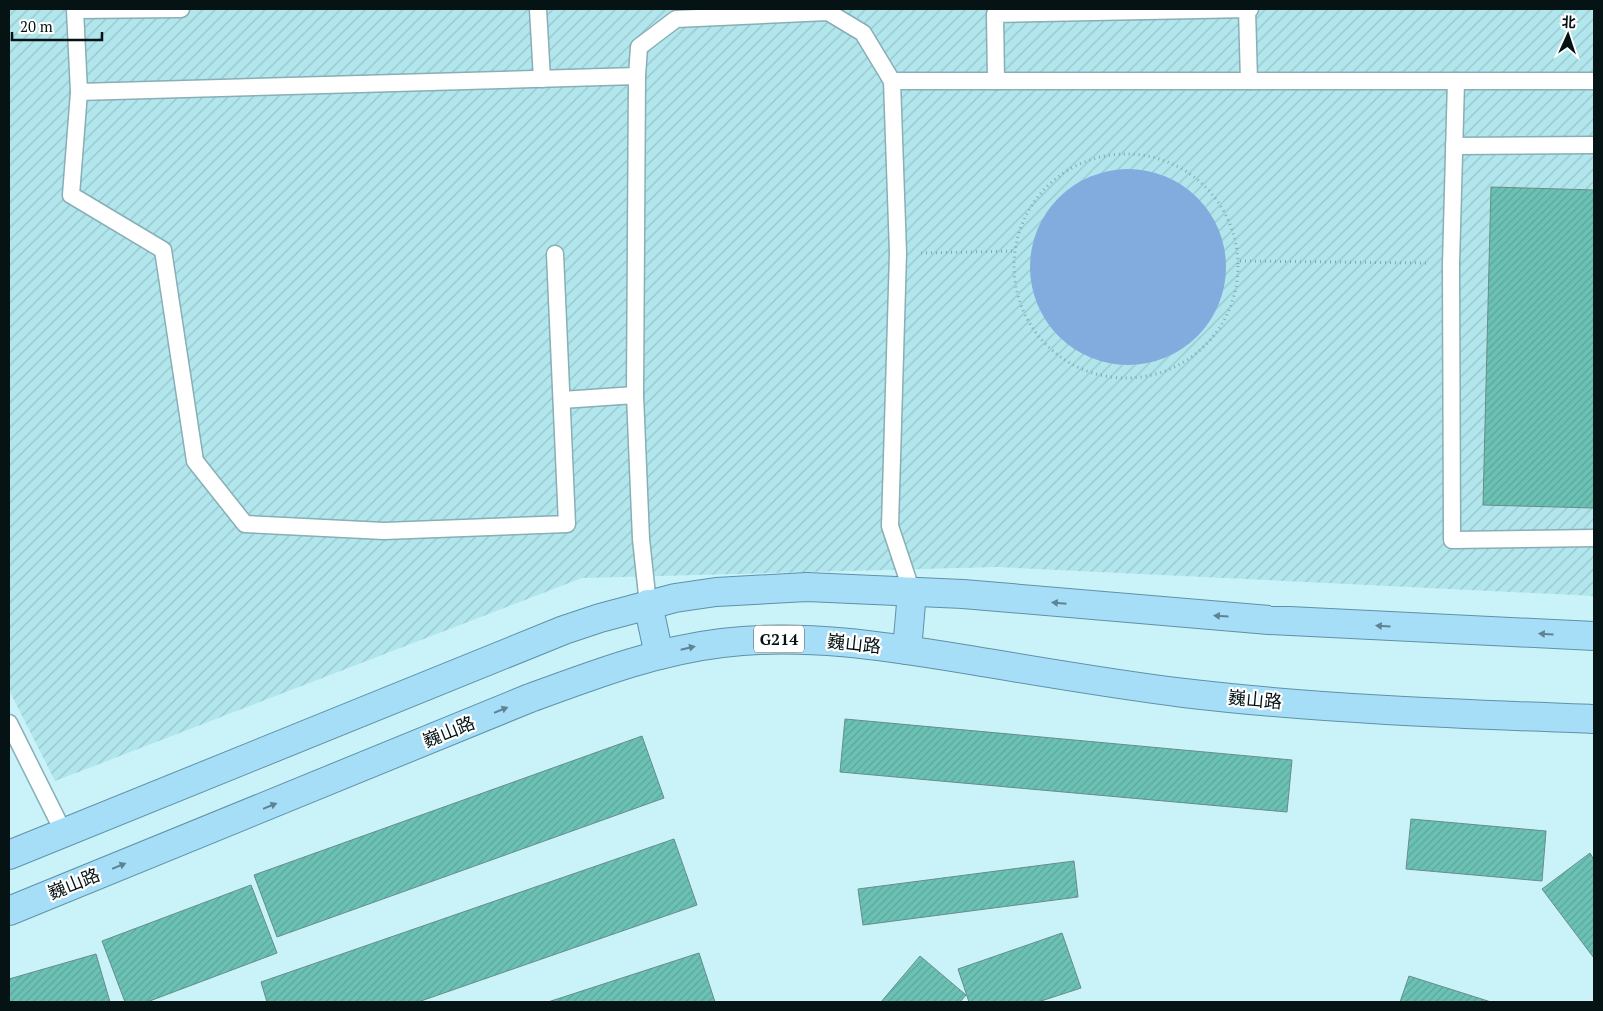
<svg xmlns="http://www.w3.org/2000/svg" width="1603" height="1011" font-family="'PT Serif','Noto Sans SC',serif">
	<defs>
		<pattern id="industrial-furrows" width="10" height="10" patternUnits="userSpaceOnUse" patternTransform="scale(1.25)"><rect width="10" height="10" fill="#b2e6ed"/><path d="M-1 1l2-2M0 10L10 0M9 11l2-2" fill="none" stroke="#98c4ca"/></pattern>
		<pattern id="building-hatch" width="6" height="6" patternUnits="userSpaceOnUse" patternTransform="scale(1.25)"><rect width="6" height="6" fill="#6cc1b5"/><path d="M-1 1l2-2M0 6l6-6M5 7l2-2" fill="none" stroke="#5ca59b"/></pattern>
	</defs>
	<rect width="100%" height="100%" fill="#c9f3f9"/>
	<path fill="url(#industrial-furrows)" d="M9,9H1594V596L997,567L582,578L55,781L9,690Z"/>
	<circle fill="#82acdd" cx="1128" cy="267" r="98"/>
	<g fill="url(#building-hatch)" stroke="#678d87">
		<path d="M1491,187L1594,190V508L1483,505Z"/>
		<path d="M845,719L1292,760L1287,812L840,772Z"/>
		<path d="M642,736L664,798L277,937L254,875Z"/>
		<path d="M1411,819L1546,831L1542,881L1406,869Z"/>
		<path d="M674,839L697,905L418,1002H267L261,982Z"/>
		<path d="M1590,853L1594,860V958L1542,889Z"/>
		<path d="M1074,861L1078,897L863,925L858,889Z"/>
		<path d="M251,885L277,953L147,1002H125L102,941Z"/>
		<path d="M1062,933L1081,988L1038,1002H969L958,969Z"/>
		<path d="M699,953L715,1002H548Z"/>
		<path d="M96,954L110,1002H9V979Z"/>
		<path d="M920,956L966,995L960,1002H881Z"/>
		<path d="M1409,976L1491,1002H1400Z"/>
	</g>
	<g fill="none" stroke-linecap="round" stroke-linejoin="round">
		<g stroke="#87afb5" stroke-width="19">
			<g id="service">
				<path d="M181,9L75,10L79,92L637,76"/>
				<path d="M538,9L542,79"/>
				<path d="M1247,9L1249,81"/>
				<path d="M892,81H1594"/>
				<path d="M996,81L995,14L1250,9"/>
				<path d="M1456,81L1451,264L1452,540L1594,538"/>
				<path d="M79,92L71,195L163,250L195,461L245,524L384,531L567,524L555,254"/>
				<path d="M1454,146L1594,145"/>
				<path d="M562,400L635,395"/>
				<path d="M648,604L641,539L635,395L637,76L639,47L676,19L828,12L863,33L892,81L898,253L890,526L912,592"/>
				<path d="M9,723L64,833"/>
			</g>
		</g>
		<g stroke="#5f91a7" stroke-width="30">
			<g id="trunk">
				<path d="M648,604L659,655"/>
				<path d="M907,650L912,592"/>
				<path d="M9,855L564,630L600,618L675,598L716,592L807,587L963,594L1269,620L1594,636"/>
				<path d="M9,911L530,698C593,675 655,651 722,643C803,633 885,646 964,659C1037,671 1110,684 1184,693C1319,709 1458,714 1594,719"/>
			</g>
		</g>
		<g stroke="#87a7ac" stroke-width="3" stroke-dasharray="1 4" stroke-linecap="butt">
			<circle cx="1126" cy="266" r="112"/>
			<path d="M921,253L1015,251"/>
			<path d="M1240,261L1428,263"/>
		</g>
		<use href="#service" stroke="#fff" stroke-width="16"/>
		<use href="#trunk" stroke="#a6def8" stroke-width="28"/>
	</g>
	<defs><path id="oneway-solid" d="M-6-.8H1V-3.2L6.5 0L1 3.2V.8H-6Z" transform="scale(1.25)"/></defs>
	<g fill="#5e8392">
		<use href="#oneway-solid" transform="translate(1059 603) rotate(-175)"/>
		<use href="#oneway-solid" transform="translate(1221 616) rotate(-176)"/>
		<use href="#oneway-solid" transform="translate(1383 626) rotate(-177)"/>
		<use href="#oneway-solid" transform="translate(1546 634) rotate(-177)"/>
		<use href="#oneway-solid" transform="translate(688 648) rotate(-13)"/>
		<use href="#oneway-solid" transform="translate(501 710) rotate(-22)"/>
		<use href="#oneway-solid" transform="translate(270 806) rotate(-22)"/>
		<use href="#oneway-solid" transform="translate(119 866) rotate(-22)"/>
	</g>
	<g text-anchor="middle" stroke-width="4.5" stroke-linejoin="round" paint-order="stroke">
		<rect fill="#fff" stroke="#505a5b" stroke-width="1" x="754" y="625.5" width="50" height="27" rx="4"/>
		<g font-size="16" font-weight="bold" fill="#051315">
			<text x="779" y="645">G214</text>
		</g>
		<g font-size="18" fill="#051315" stroke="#fff">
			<text transform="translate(854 644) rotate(6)" y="6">巍山路</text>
			<text transform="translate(1255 700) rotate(5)" y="6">巍山路</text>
			<text transform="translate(449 732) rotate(-22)" y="6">巍山路</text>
			<text transform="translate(74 884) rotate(-22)" y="6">巍山路</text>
		</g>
	</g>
	<rect width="1603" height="1011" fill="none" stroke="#051315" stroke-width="20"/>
	<g transform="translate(1568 35) rotate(3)" stroke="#ffffff" stroke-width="4" paint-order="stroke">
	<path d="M0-4L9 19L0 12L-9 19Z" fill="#051315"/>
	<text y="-8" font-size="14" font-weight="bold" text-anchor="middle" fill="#051315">北</text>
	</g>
	<path d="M12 32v8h90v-8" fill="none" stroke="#051315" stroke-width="2.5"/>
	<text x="20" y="32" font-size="15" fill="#051315" stroke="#ffffff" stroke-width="4" paint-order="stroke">20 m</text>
</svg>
